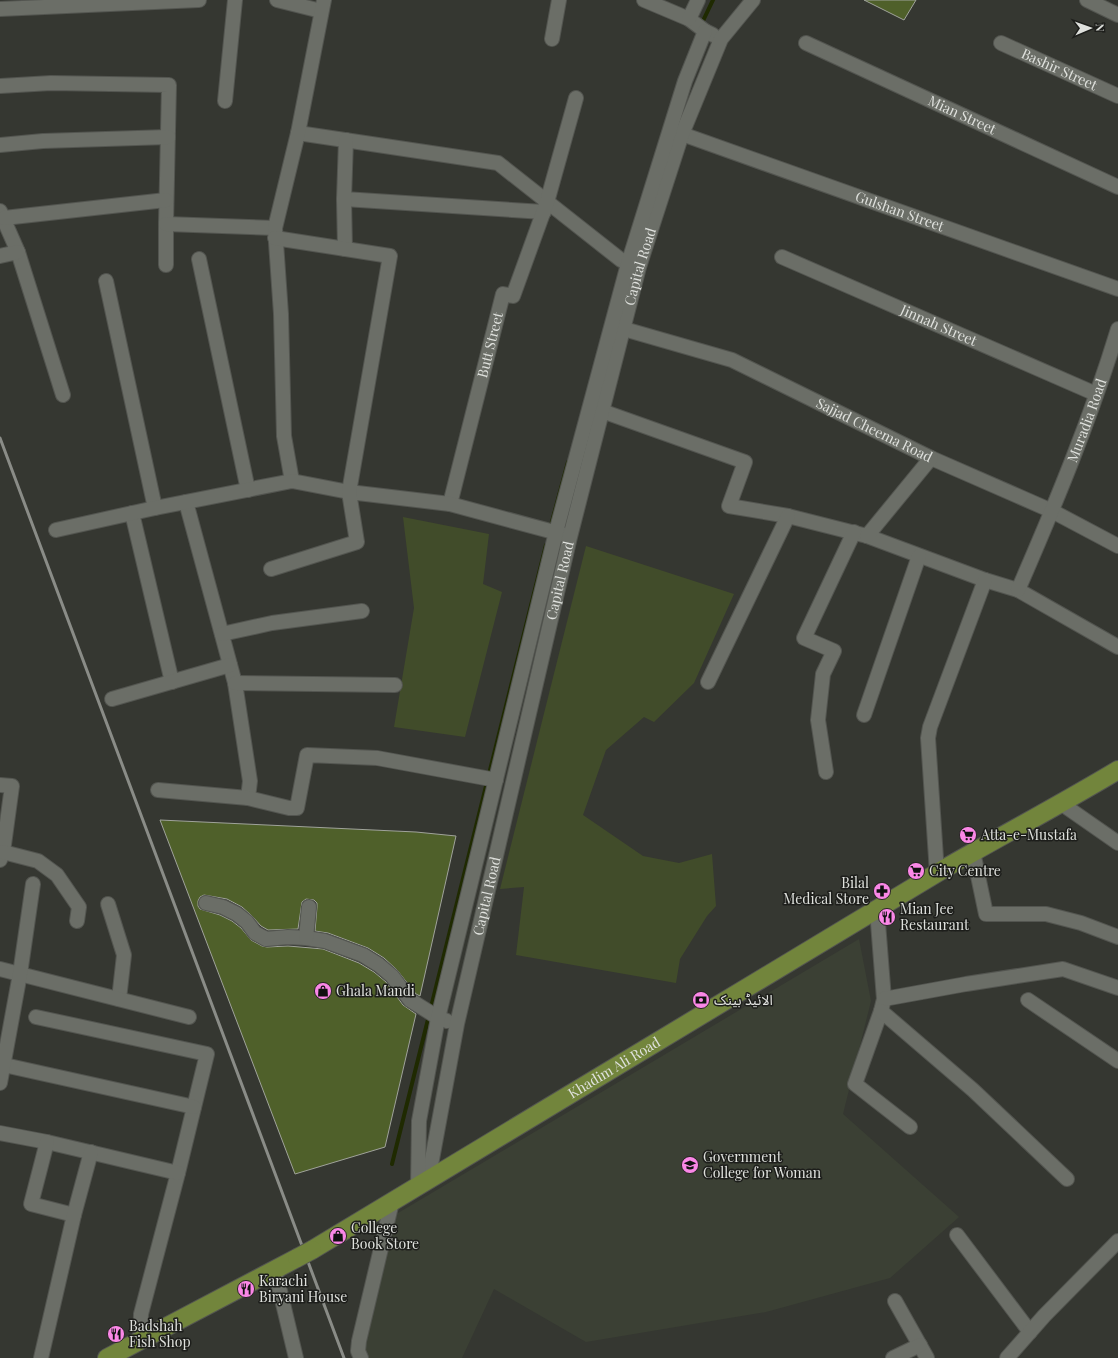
<svg xmlns="http://www.w3.org/2000/svg" width="1118" height="1358" font-family="'Playfair Display','Noto Sans Arabic',serif">
	<rect width="100%" height="100%" fill="#353731"/>
	<path fill="#3b4034" d="M859,939L871,1001L843,1114L959,1217L890,1278L766,1312L586,1342L494,1289L462,1358H366L361,1343L393,1216Z"/>
	<g fill="#414c2a">
		<path d="M403,517L489,534L483,584L502,592L465,737L394,727L414,608Z"/>
		<path d="M586,546L734,594L694,683L654,722L644,717L606,750L583,815L643,856L679,863L712,854L716,906L707,916L680,959L676,983L516,955L524,887L500,889Z"/>
	</g>
	<g fill="none" stroke-linecap="round" stroke-linejoin="round">
		<g stroke="#1f2a01" stroke-width="4">
			<path d="M701,25L713,0"/>
			<path d="M550,529L568,462"/>
			<path d="M392,1164L546,545"/>
		</g>
	</g>
	<g fill="#4f602a" stroke="#a0a39b">
		<path d="M864,0H916L904,20Z"/>
		<path d="M160,820L416,832L456,836L420,996L416,994L397,970L384,958L368,948L328,933L315,931L317,907V903L314,900L306,899L302,902L298,929L268,930L261,926L252,916L242,907L227,899L204,895L200,897L198,901V906L200,909L220,915L232,921L241,928L251,940L262,946L267,947L288,946L323,949L359,963L374,972L386,982L403,1005L416,1014L385,1147L295,1174Z"/>
	</g>
	<g fill="none" stroke-linecap="round" stroke-linejoin="round">
		<g stroke="#535550" stroke-width="16">
			<g id="minor">
				<path d="M277,0L321,11"/>
				<path d="M644,0L689,19L705,31L713,35"/>
				<path d="M1087,0L1118,15"/>
				<path d="M0,9L199,0"/>
				<path d="M689,19L698,0"/>
				<path d="M552,39L559,0"/>
				<path id="s1" d="M806,43L1118,187"/>
				<path id="s2" d="M1001,43L1118,96"/>
				<path d="M0,86L51,83L169,85L166,224V265"/>
				<path d="M225,101L235,0"/>
				<path d="M298,133L498,163L621,260L636,266"/>
				<path id="s3" d="M682,134L1118,289"/>
				<path d="M0,145L43,141L168,137"/>
				<path d="M344,199L544,212"/>
				<path d="M0,211L18,252L63,395"/>
				<path d="M4,218L166,200"/>
				<path d="M166,224L275,228"/>
				<path d="M345,249L344,199L346,140"/>
				<path d="M0,256L18,252"/>
				<path id="s4" d="M782,257L1096,394"/>
				<path d="M199,259L248,490"/>
				<path d="M106,281L155,508"/>
				<path id="s5" d="M624,329L732,360L931,458L1052,511L1118,546"/>
				<path d="M602,411L745,462L729,506L788,516L867,536L985,580L1018,590L1118,647"/>
				<path d="M292,481L284,436L281,314L275,228L298,133L324,0"/>
				<path d="M186,502L235,683L250,781L248,798"/>
				<path id="s6" d="M450,504L503,294L513,296L547,202L576,98"/>
				<path d="M132,513L172,682"/>
				<path d="M56,530L155,508L292,481L349,492L450,504L565,535"/>
				<path d="M867,536L931,458"/>
				<path d="M271,569L357,542L349,492L390,256L275,238"/>
				<path id="s7" d="M1018,590C1055,505 1091,418 1118,329"/>
				<path d="M222,634L272,623L362,611"/>
				<path d="M708,682L788,516"/>
				<path d="M235,683L395,685"/>
				<path d="M112,699L230,665"/>
				<path d="M864,715L919,556"/>
				<path d="M826,772L818,720L823,674L834,651L804,638L854,532"/>
				<path d="M0,785L12,786L3,852L0,860"/>
				<path d="M158,790L248,798L289,808H297L307,755L377,758L496,780"/>
				<path d="M1062,804L1118,843"/>
				<path d="M3,852L38,861L57,875L79,907L77,921"/>
				<path d="M973,852L986,914H1046L1081,923L1118,937"/>
				<path d="M937,873L928,738L930,727L985,580"/>
				<path d="M206,903L223,907L237,914L247,922L255,933L266,939L288,937L306,938L325,941L363,955L379,965L392,976L410,1000L437,1017L447,1021"/>
				<path d="M108,904L124,955L119,999"/>
				<path d="M877,910L884,999L881,1011L855,1084L910,1127"/>
				<path d="M306,938L309,907"/>
				<path d="M0,969L189,1017"/>
				<path d="M884,999L966,984L1063,969L1118,988"/>
				<path d="M1028,1000L1118,1061"/>
				<path d="M881,1011L973,1090L1067,1179"/>
				<path d="M36,1017L207,1054L178,1173L141,1314L140,1340"/>
				<path d="M0,1064L194,1107"/>
				<path d="M0,1083L20,974L33,884"/>
				<path d="M0,1133L47,1142L178,1173"/>
				<path d="M47,1142L31,1204L74,1215"/>
				<path id="s8" d="M428,1181L457,1024L570,537L639,267L682,134L721,39L753,0"/>
				<path d="M418,1187L419,1121L438,1018L556,532L628,264L685,81L705,31"/>
				<path d="M957,1235L1030,1332"/>
				<path d="M275,1270L296,1358"/>
				<path d="M895,1301L927,1358"/>
				<path d="M41,1358L74,1215L91,1152"/>
				<path d="M361,1358L358,1351L359,1341L392,1202"/>
				<path d="M893,1358L920,1345"/>
				<path d="M1007,1358L1044,1316L1118,1241"/>
			</g>
		</g>
		<g stroke="#535550" stroke-width="20">
			<g id="major">
				<path id="s9" d="M312,1250L937,873C997,838 1058,806 1118,770"/>
				<path d="M107,1358L297,1258"/>
			</g>
		</g>
		<use href="#minor" stroke="#6b6e67" stroke-width="14"/>
		<use href="#major" stroke="#72853c" stroke-width="18"/>
		<path stroke="#8a8c87" stroke-width="3" d="M0,438L344,1358"/>
		<g stroke="#535550" stroke-width="20" stroke-linecap="butt">
			<path id="major-bridge" d="M297,1258L312,1250"/>
		</g>
		<use href="#major-bridge" stroke="#72853c" stroke-width="18"/>
	</g>
	<defs>
		<g id="supermarket-disc" transform="scale(0.9)"><circle r="9.5" fill="#fa87e6" stroke="#1d1e1b"/><path d="M-6-5.5h2.5l.6 2H6L4.5 2H-2.5L-4.4-4H-6ZM-1.5 3.2a1.3 1.3 0 1 0 .1 0ZM3 3.2a1.3 1.3 0 1 0 .1 0Z" fill="#111"/></g>
		<g id="pharmacy-disc" transform="scale(0.9)"><circle r="9.5" fill="#fa87e6" stroke="#1d1e1b"/><path d="M-2-6h4v4h4v4h-4v4h-4v-4h-4v-4h4Z" fill="#111"/></g>
		<g id="restaurant-disc" transform="scale(0.9)"><circle r="9.5" fill="#fa87e6" stroke="#1d1e1b"/><path d="M-5-6h1v4h1v-4h1v4h1v-4h1v5L-1.5 .5V6h-2V.5L-5-1ZM5-6V6H3V1.5H1.5Q1.5-4 5-6Z" fill="#111"/></g>
		<g id="shop-disc" transform="scale(0.9)"><circle r="9.5" fill="#fa87e6" stroke="#1d1e1b"/><path d="M-5-2.5h2.3a2.7 3.5 0 0 1 5.4 0H5L5.5 6h-11ZM-1.5-2.5h3a1.5 2.3 0 0 0-3 0Z" fill="#111"/></g>
		<g id="bank-disc" transform="scale(0.9)"><circle r="9.5" fill="#fa87e6" stroke="#1d1e1b"/><path d="M-6-4H6V4H-6ZM0-2.3a2.3 2.3 0 1 0 0 4.6a2.3 2.3 0 1 0 0-4.6Z" fill="#111"/></g>
		<g id="university-disc" transform="scale(0.9)"><circle r="9.5" fill="#fa87e6" stroke="#1d1e1b"/><path d="M0-5L7-2L0 1L-7-2ZM-4 1L0 2.5L4 1V4Q0 6-4 4Z" fill="#111"/></g>
	</defs>
	<g fill-rule="evenodd">
		<use href="#supermarket-disc" x="968" y="835"/>
		<use href="#supermarket-disc" x="916" y="871"/>
		<use href="#pharmacy-disc" x="882" y="891"/>
		<use href="#restaurant-disc" x="887" y="917"/>
		<use href="#shop-disc" x="323" y="991"/>
		<use href="#bank-disc" x="701" y="1000"/>
		<use href="#university-disc" x="690" y="1165"/>
		<use href="#shop-disc" x="338" y="1236"/>
		<use href="#restaurant-disc" x="246" y="1289"/>
		<use href="#restaurant-disc" x="116" y="1334"/>
	</g>
	<g text-anchor="middle" stroke-width="3" stroke-linejoin="round" paint-order="stroke">
		<g font-size="14" fill="#dfe1dd" stroke="#1d1e1b">
			<text dy="5" stroke="none"><textPath href="#s2" startOffset="64">Bashir Street</textPath></text>
			<text dy="5" stroke="none"><textPath href="#s1" startOffset="172">Mian Street</textPath></text>
			<text dy="5" stroke="none"><textPath href="#s3" startOffset="231">Gulshan Street</textPath></text>
			<text dy="5" stroke="none"><textPath href="#s8" startOffset="939">Capital Road</textPath></text>
			<text dy="5" stroke="none"><textPath href="#s4" startOffset="171">Jinnah Street</textPath></text>
			<text dy="5" stroke="none"><textPath href="#s6" startOffset="164">Butt Street</textPath></text>
			<text dy="5" stroke="none"><textPath href="#s7" startOffset="183">Muradia Road</textPath></text>
			<text dy="5" stroke="none"><textPath href="#s5" startOffset="271">Sajjad Cheema Road</textPath></text>
			<text dy="5" stroke="none"><textPath href="#s8" startOffset="615">Capital Road</textPath></text>
			<text dy="5" stroke="none"><textPath href="#s8" startOffset="291">Capital Road</textPath></text>
			<text dy="5" stroke="none"><textPath href="#s9" startOffset="353">Khadim Ali Road</textPath></text>
		</g>
		<g font-size="14" fill="#dfe1dd" stroke="#1d1e1b" text-anchor="start">
			<text x="981" y="840">Atta-e-Mustafa</text>
			<text x="929" y="876">City Centre</text>
			<text x="869" y="888" text-anchor="end">Bilal<tspan x="869" dy="16">Medical Store</tspan></text>
			<text x="900" y="914">Mian Jee<tspan x="900" dy="16">Restaurant</tspan></text>
			<text x="336" y="996">Ghala Mandi</text>
			<text x="714" y="1005">الائیڈ بینک</text>
			<text x="703" y="1162">Government<tspan x="703" dy="16">College for Woman</tspan></text>
			<text x="351" y="1233">College<tspan x="351" dy="16">Book Store</tspan></text>
			<text x="259" y="1286">Karachi<tspan x="259" dy="16">Biryani House</tspan></text>
			<text x="129" y="1331">Badshah<tspan x="129" dy="16">Fish Shop</tspan></text>
		</g>
	</g>
	<g transform="translate(1090 28) rotate(88)" stroke="#1d1e1b" stroke-width="3" paint-order="stroke">
	<path d="M0-3L7 15L0 10L-7 15Z" fill="#dfe1dd"/>
	<text y="-6" font-size="11" font-weight="bold" text-anchor="middle" fill="#dfe1dd">N</text>
	</g>
</svg>
